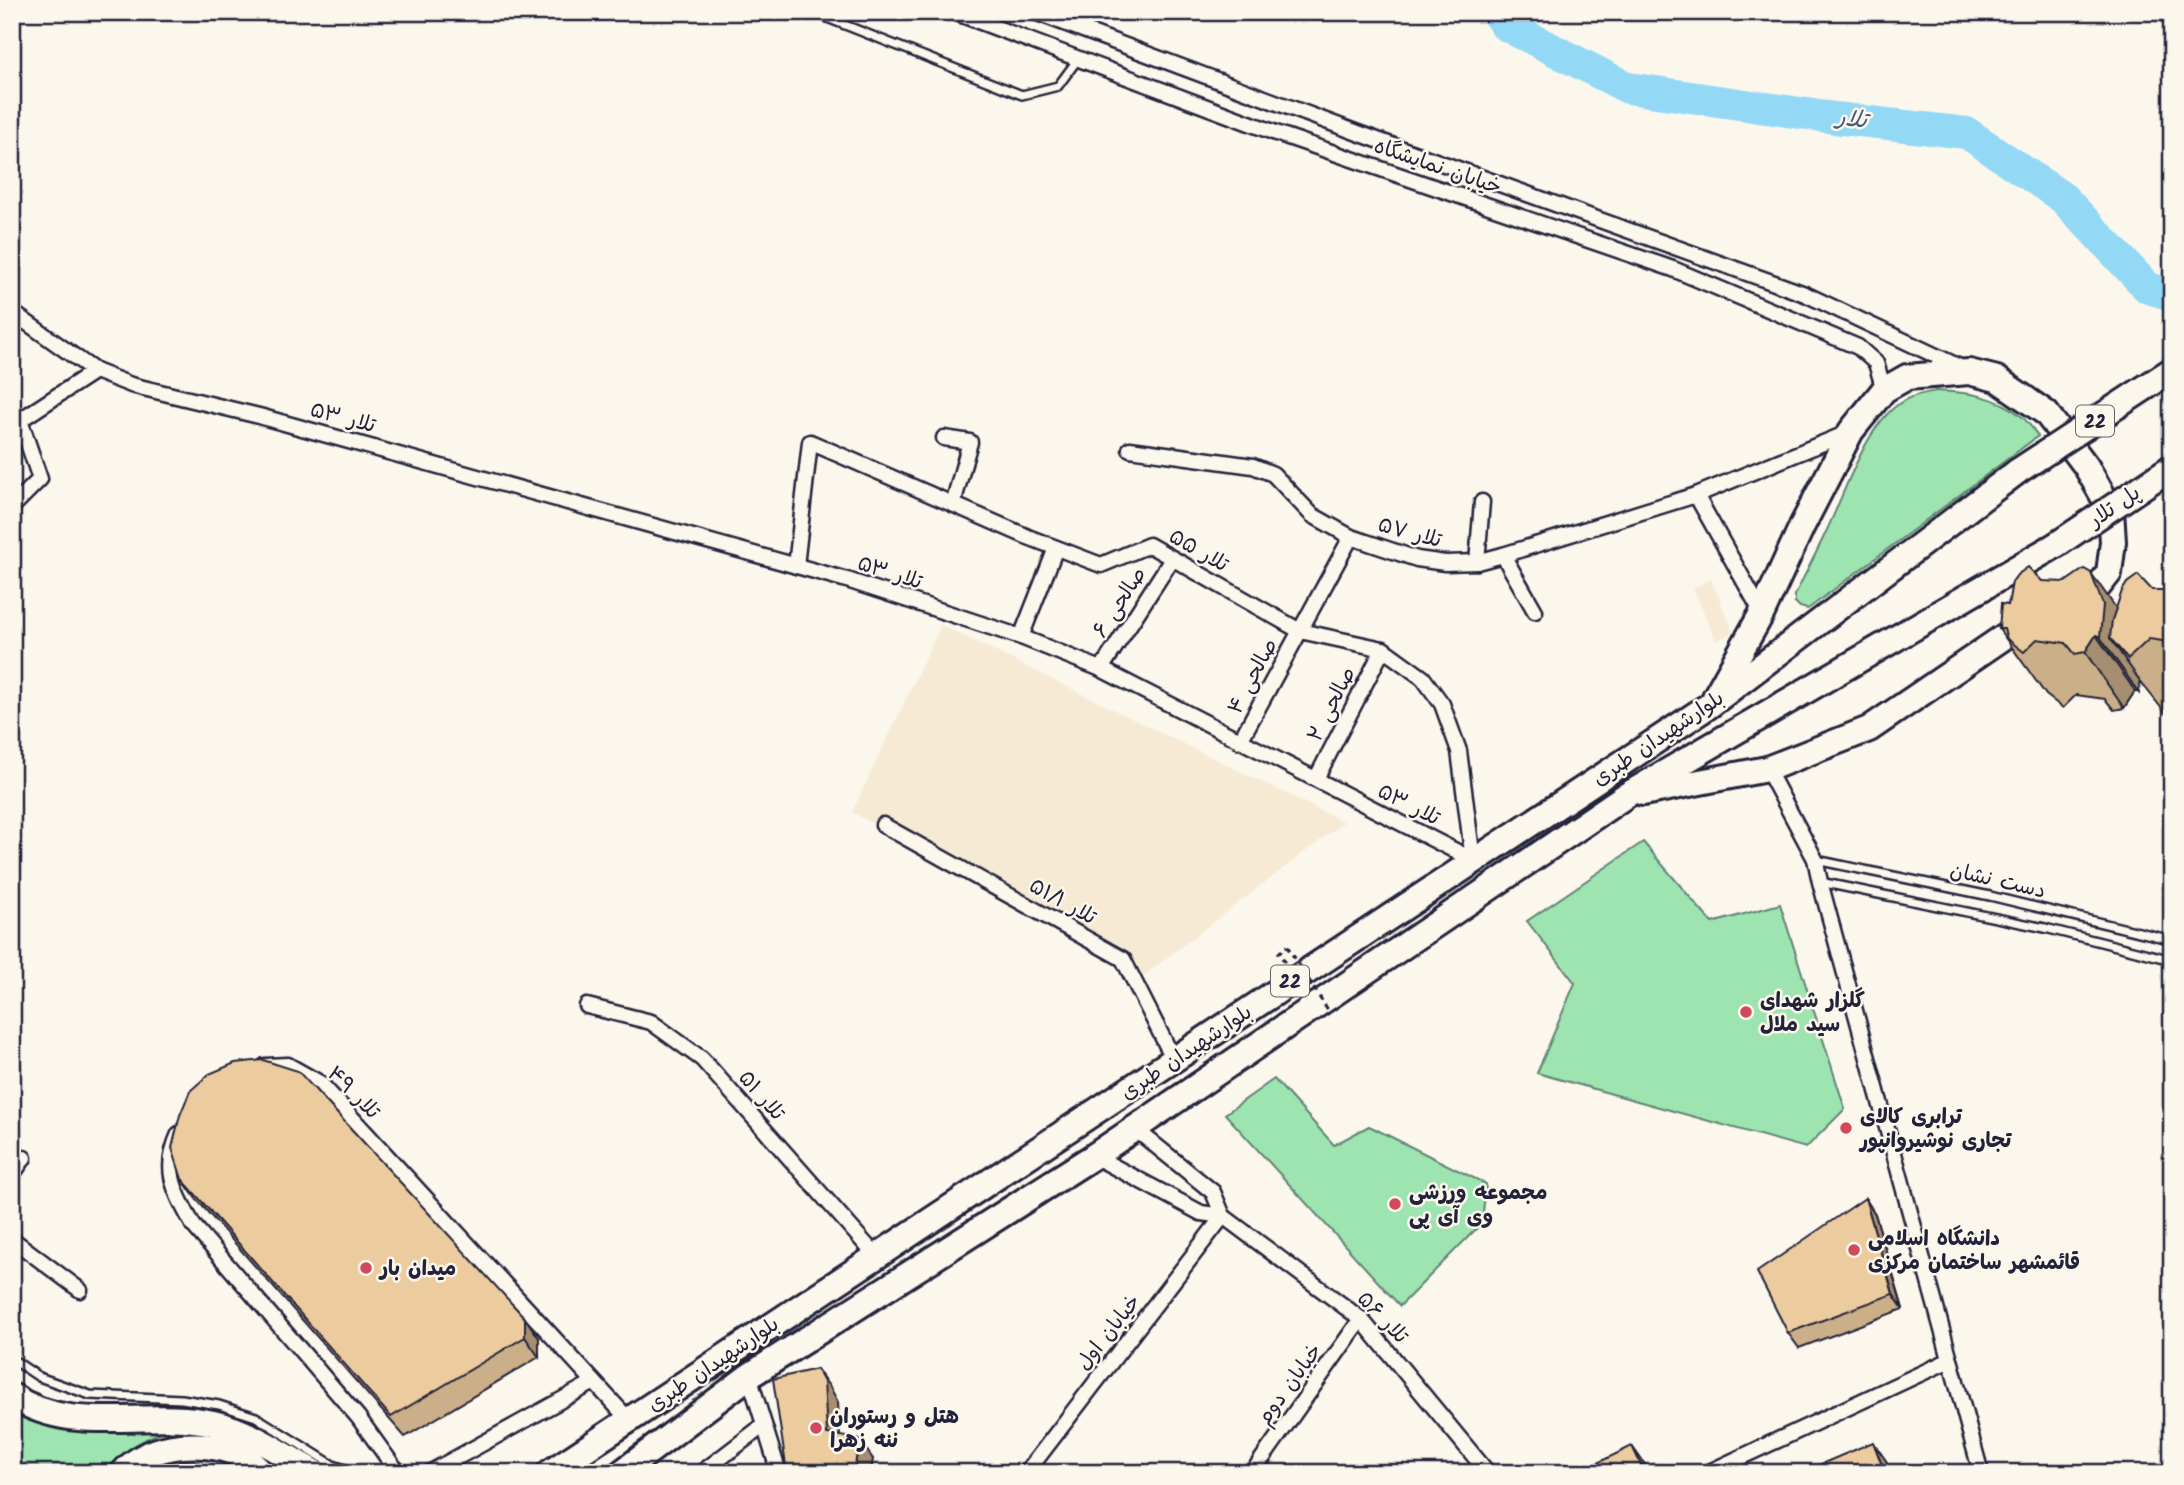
<svg xmlns="http://www.w3.org/2000/svg" width="2184" height="1485" font-family="Kalam,'Playpen Sans Arabic',sans-serif">
	<rect width="100%" height="100%" fill="#fbf7ec"/>
	<filter id="ink" filterUnits="userSpaceOnUse"><feTurbulence type="fractalNoise" baseFrequency=".0143" numOctaves="2"/><feDisplacementMap in="SourceGraphic" scale="14" xChannelSelector="R" yChannelSelector="G"/><feConvolveMatrix kernelMatrix="1 2 1 2 8 2 1 2 1" color-interpolation-filters="sRGB"/></filter>
	<g filter="url(#ink)">
		<g fill="#f6ead5">
			<path d="M1711,579L1733,632L1716,641L1693,588Z"/>
			<path d="M941,625L1344,822L1142,977L852,812Z"/>
		</g>
		<g fill="#9ee4b0" stroke="#608376" stroke-width="2">
			<path d="M1936,391C1965,392 1996,395 2020,415C2027,420 2033,429 2038,436L1808,609L1800,607L1795,602V595C1805,574 1816,554 1826,532C1844,495 1863,432 1896,406C1908,396 1921,394 1936,391Z"/>
			<path d="M1643,842L1712,923L1780,904L1845,1109L1806,1148L1537,1073L1575,983L1527,921Z"/>
			<path d="M1274,1079L1334,1145L1369,1126L1486,1184L1482,1223L1400,1306L1225,1114Z"/>
			<path d="M12,1413L41,1424L88,1429L166,1430C143,1439 120,1452 105,1473H23L12,1454Z"/>
			<path d="M190,1460L236,1473H146Z"/>
		</g>
		<g fill="none" stroke-linecap="round" stroke-linejoin="round">
			<path stroke="#93d8f5" stroke-width="32" d="M1496,12L1505,25L1628,88L1835,118L1967,133L2063,198L2148,288L2172,295"/>
			<g stroke="#22223b" stroke-width="12">
				<g id="service">
					<path d="M812,12L1022,95L1058,86L1078,59"/>
					<path d="M1816,860L1990,896L2172,940"/>
					<path d="M1820,882L2045,928L2172,960"/>
					<path d="M12,1359L39,1377L90,1395L182,1399L219,1405L256,1417L333,1465L357,1473"/>
				</g>
			</g>
			<g stroke="#22223b" stroke-width="19">
				<g id="minor">
					<path d="M954,12L1276,133L1673,269L1858,347L1876,363L1884,390"/>
					<path d="M1035,12L1358,133L1805,294L1964,369"/>
					<path d="M12,312L95,371L131,385L259,416L847,580L1021,637L1101,669L1473,860"/>
					<path d="M944,438L970,442L953,504"/>
					<path d="M1130,449L1253,466L1273,474L1312,515L1351,537L1417,559L1445,563L1477,562L1503,555L1696,495L1850,432"/>
					<path d="M1696,495L1762,613"/>
					<path d="M12,507L40,479L20,420L95,371"/>
					<path d="M1503,555L1535,611"/>
					<path d="M1477,562L1482,502"/>
					<path d="M796,566L810,442L1028,537L1101,565L1149,545L1300,631L1383,649L1423,678L1442,704L1459,751L1473,860"/>
					<path d="M1021,637L1056,548"/>
					<path d="M1101,669L1172,559"/>
					<path d="M1240,741L1351,537"/>
					<path d="M1767,769L1815,859L1820,882L1981,1473"/>
					<path d="M1316,779L1383,649"/>
					<path d="M883,825L1123,959L1174,1060"/>
					<path d="M587,1006L651,1022L702,1059L876,1256"/>
					<path d="M265,1066L288,1065L320,1083L629,1420"/>
					<path d="M1134,1128L1213,1192L1223,1216"/>
					<path d="M179,1134C162,1171 175,1191 193,1225L358,1417L394,1467L401,1473"/>
					<path d="M1094,1156L1201,1213L1223,1216L1361,1319L1488,1473"/>
					<path d="M12,1175L24,1158"/>
					<path d="M12,1239L80,1290"/>
					<path d="M749,1376L779,1473"/>
					<path d="M429,1473L594,1382"/>
					<path d="M701,1473L764,1425"/>
					<path d="M1026,1473L1223,1216"/>
					<path d="M1252,1473L1361,1319"/>
					<path d="M1707,1473L1950,1360"/>
				</g>
			</g>
			<g stroke="#22223b" stroke-width="30">
				<g id="trunk">
					<path d="M1715,697L1762,613L1802,526L1851,431L1884,390L1907,377L1969,372L1997,379L2046,413L2086,466L2111,510L2113,542L2109,573L2094,592L2072,603"/>
					<path d="M1643,793L1767,769L1869,729L2014,630L2033,621"/>
					<path d="M12,1396C74,1437 146,1408 213,1423C250,1431 282,1454 315,1473"/>
					<path d="M123,1473C149,1441 212,1438 245,1458C251,1462 256,1468 262,1473"/>
					<path d="M549,1473L1710,705L2018,471"/>
					<path d="M621,1473L749,1376L1094,1156L1625,796L2056,545"/>
				</g>
			</g>
			<path stroke="#22223b" stroke-width="3.5" stroke-dasharray="5 5" stroke-linecap="butt" d="M1285,962L1279,953L1287,946"/>
			<use href="#service" stroke="#fbf7ec" stroke-width="7"/>
			<use href="#minor" stroke="#fbf7ec" stroke-width="14"/>
			<use href="#trunk" stroke="#fbf7ec" stroke-width="24"/>
			<g stroke="#22223b" stroke-width="30" stroke-linecap="butt">
				<g id="trunk-bridge">
					<path d="M2018,471L2172,370"/>
					<path d="M2056,545L2172,467"/>
				</g>
			</g>
			<path stroke="#22223b" stroke-width="3.5" stroke-dasharray="5 5" stroke-linecap="butt" d="M1287,946L1329,1012"/>
			<use href="#trunk-bridge" stroke="#fbf7ec" stroke-width="24"/>
		</g>
		<g fill="#cbaf88" stroke="#22223b" stroke-width="2">
			<path d="M155,12H174L171,18Z"/>
			<path d="M2042,581L2116,608L2152,590H2172V710L2167,715L2140,681L2139,693L2135,691L2124,708L2114,710L2105,699L2076,695L2063,708L2046,695L1999,629L2008,605Z"/>
			<path d="M182,1179L539,1338V1357L405,1437L196,1199Z"/>
			<path d="M1865,1198L1875,1214L1903,1309L1799,1348L1788,1333Z"/>
		</g>
		<g fill="#a58f6f" stroke="#22223b" stroke-width="2">
			<path d="M167,12H174L171,18Z"/>
			<path d="M2091,573L2131,629L2110,638L2140,681L2139,693L2100,637Z"/>
			<path d="M2096,635L2135,691L2124,708L2085,652Z"/>
			<path d="M1865,1198L1875,1214L1903,1309L1893,1294Z"/>
			<path d="M525,1318L539,1338V1357L525,1337Z"/>
			<path d="M817,1369L831,1389L838,1402L841,1454L827,1434Z"/>
			<path d="M859,1439L873,1459L871,1473H854Z"/>
			<path d="M1873,1442L1887,1462L1891,1473H1885Z"/>
			<path d="M1632,1446L1646,1466L1649,1473H1645Z"/>
		</g>
		<g fill="#eccc9e" stroke="#22223b" stroke-width="2">
			<path d="M2028,567L2042,581L2065,582L2084,569L2091,573L2103,605L2100,637L2096,635L2085,652L2075,654L2066,643L2037,639L2024,652L2007,639L2004,629H1999L2001,604L2008,605L2012,582L2017,575Z"/>
			<path d="M2138,575L2152,590H2172V646L2169,642L2149,639L2128,659L2110,638L2112,620L2122,591L2127,583Z"/>
			<path d="M263,1060L298,1071L525,1318V1337L391,1417L182,1179L172,1148L180,1115L190,1091L209,1074L235,1063Z"/>
			<path d="M1865,1198L1893,1294L1788,1333L1757,1272Z"/>
			<path d="M817,1369L824,1382L827,1434L859,1439L854,1473L787,1472L773,1379Z"/>
			<path d="M1873,1442L1885,1473H1800Z"/>
			<path d="M1632,1446L1645,1473H1577Z"/>
		</g>
	</g>
	<g fill="#d1495b" stroke="#fbf7ec" stroke-width="2.5">
		<circle cx="1746" cy="1012" r="7"/>
		<circle cx="1846" cy="1128" r="7"/>
		<circle cx="1395" cy="1204" r="7"/>
		<circle cx="1854" cy="1250" r="7"/>
		<circle cx="366" cy="1268" r="7"/>
		<circle cx="816" cy="1428" r="7"/>
	</g>
	<g text-anchor="middle" stroke-width="5" stroke-linejoin="round" paint-order="stroke">
		<g fill="#fbf7ec" stroke="#636270" stroke-width="2">
			<rect x="2076" y="405.5" width="38" height="31" rx="5"/>
			<rect x="1271" y="965.5" width="38" height="31" rx="5"/>
		</g>
		<g font-size="19" font-weight="bold" fill="#22223b">
			<text x="2095" y="428">22</text>
			<text x="1290" y="988">22</text>
		</g>
		<g font-size="21" fill="#22223b" stroke="#fbf7ec">
			<text transform="translate(1438 166) rotate(19)" y="7">خیابان نمایشگاه</text>
			<text transform="translate(343 417) rotate(15)" y="7">تلار ۵۳</text>
			<text transform="translate(2114 506) rotate(-34)" y="7">پل تلار</text>
			<text transform="translate(1410 532) rotate(15)" y="7">تلار ۵۷</text>
			<text transform="translate(1199 550) rotate(30)" y="7">تلار ۵۵</text>
			<text transform="translate(890 572) rotate(18)" y="7">تلار ۵۳</text>
			<text transform="translate(1119 602) rotate(-57)" y="7">صالحی ۶</text>
			<text transform="translate(1252 676) rotate(-62)" y="7">صالحی ۴</text>
			<text transform="translate(1331 704) rotate(-63)" y="7">صالحی ۲</text>
			<text transform="translate(1658 738) rotate(-34)" y="7">بلوارشهیدان طبری</text>
			<text transform="translate(1409 804) rotate(27)" y="7">تلار ۵۳</text>
			<text transform="translate(1998 880) rotate(13)" y="7">دست نشان</text>
			<text transform="translate(1063 901) rotate(29)" y="7">تلار ۵۱/۱</text>
			<text transform="translate(1186 1052) rotate(-34)" y="7">بلوارشهیدان طبری</text>
			<text transform="translate(354 1092) rotate(45)" y="7">تلار ۴۹</text>
			<text transform="translate(762 1095) rotate(49)" y="7">تلار ۵۱</text>
			<text transform="translate(1383 1317) rotate(46)" y="7">تلار ۵۶</text>
			<text transform="translate(1108 1332) rotate(-52)" y="7">خیابان اول</text>
			<text transform="translate(713 1364) rotate(-34)" y="7">بلوارشهیدان طبری</text>
			<text transform="translate(1289 1384) rotate(-54)" y="7">خیابان دوم</text>
		</g>
		<g font-size="21" font-weight="bold" fill="#22223b" stroke="#fbf7ec" text-anchor="start">
			<text x="1760" y="1007">گلزار شهدای<tspan x="1760" dy="24">سید ملال</tspan></text>
			<text x="1860" y="1123">ترابری کالای<tspan x="1860" dy="24">تجاری نوشیروانپور</tspan></text>
			<text x="1409" y="1199">مجموعه ورزشی<tspan x="1409" dy="24">وی آی پی</tspan></text>
			<text x="1868" y="1245">دانشگاه اسلامی<tspan x="1868" dy="24">قائمشهر ساختمان مرکزی</tspan></text>
			<text x="380" y="1275">میدان بار</text>
			<text x="830" y="1423">هتل و رستوران<tspan x="830" dy="24">ننه زهرا</tspan></text>
		</g>
		<g font-size="23" font-style="italic" fill="#445973" stroke="#fbf7ec">
			<text transform="translate(1852 118) rotate(8)" y="8">تلار</text>
		</g>
	</g>
	<rect width="2184" height="1485" fill="none" stroke="#fbf7ec" stroke-width="42"/>
	<rect x="21" y="21" width="2142" height="1443" fill="none" stroke="#22223b" stroke-width="2.5" filter="url(#ink)"/>
</svg>
